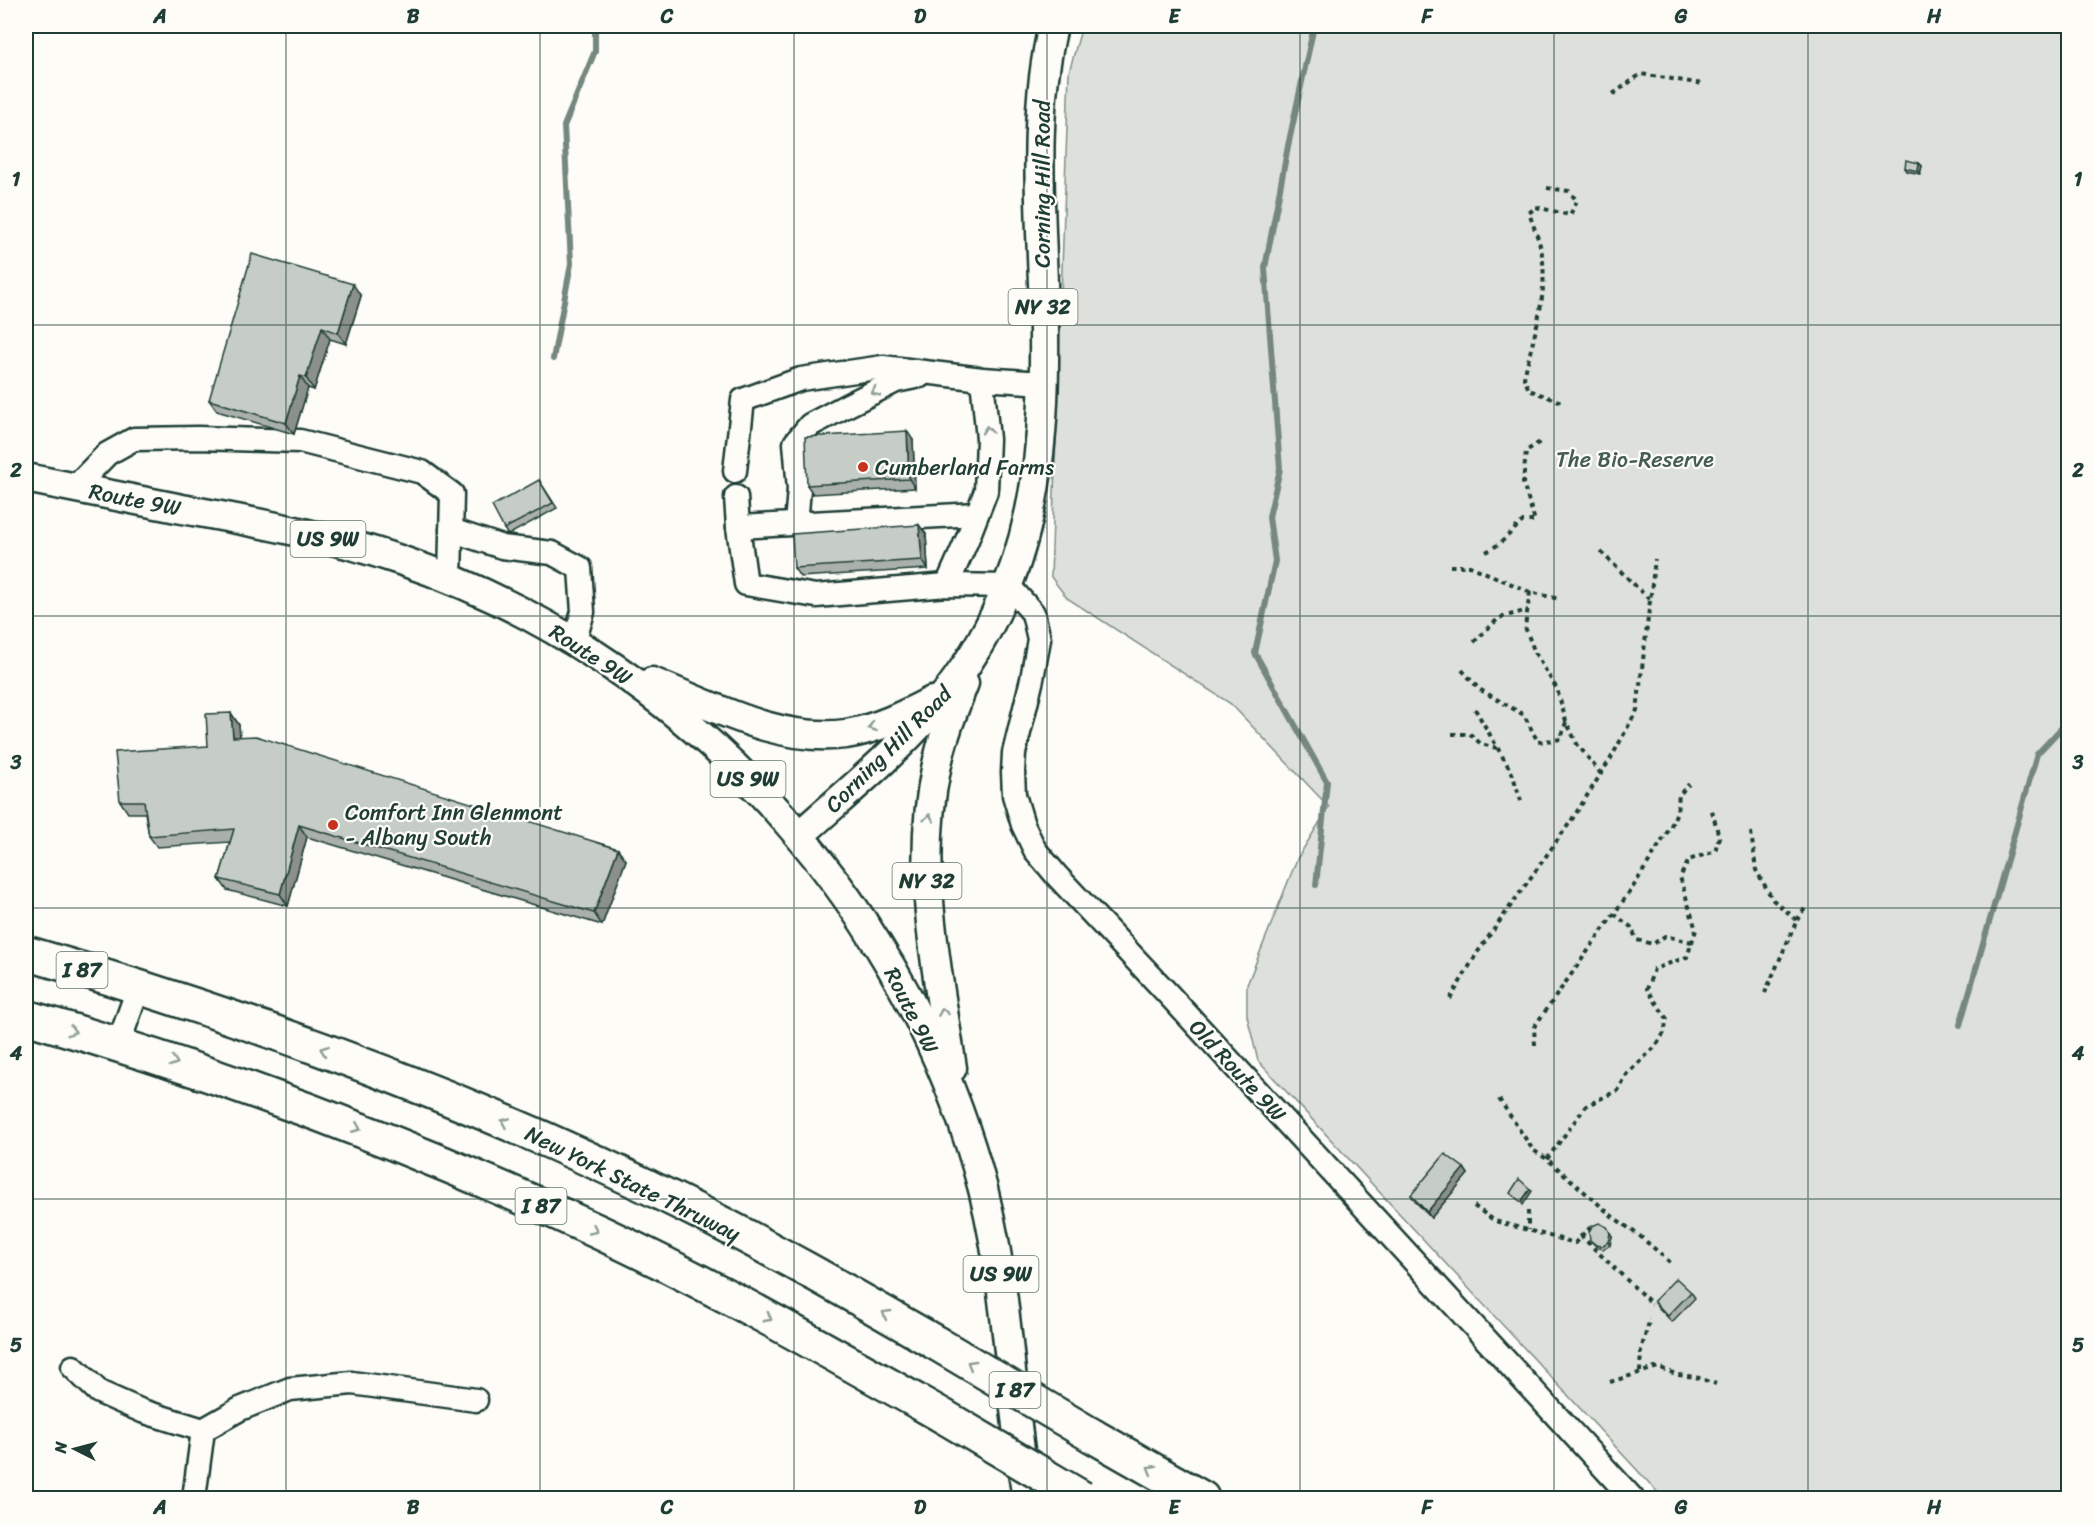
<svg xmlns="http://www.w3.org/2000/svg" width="2094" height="1524" font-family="Sriracha,sans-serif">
	<rect width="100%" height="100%" fill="#fdfcf7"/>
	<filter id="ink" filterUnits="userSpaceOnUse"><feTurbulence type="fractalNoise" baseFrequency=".0167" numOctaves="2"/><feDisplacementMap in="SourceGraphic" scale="12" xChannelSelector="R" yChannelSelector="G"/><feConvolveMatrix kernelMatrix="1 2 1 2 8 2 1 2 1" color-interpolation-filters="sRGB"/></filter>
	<g filter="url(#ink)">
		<path fill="#dde0db" stroke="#7e8e88" stroke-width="1.5" d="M1082,26H2068V1498H1663L1258,1061L1247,1016V985L1297,859L1329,807L1231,704L1067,598L1051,577L1069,72Z"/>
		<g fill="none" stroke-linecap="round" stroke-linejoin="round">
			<g stroke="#75877f" stroke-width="6">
				<path d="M1314,26L1288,146L1265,268L1280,469L1269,517L1275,561L1255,653L1327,782L1316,885"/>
				<path d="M553,359L571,264L564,126L595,51V26"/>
				<path d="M1960,1025L2037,754L2068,721"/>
			</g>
			<g stroke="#1f3d34" stroke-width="27">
				<g id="minor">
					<path d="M735,471L743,400L801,379L883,367L982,379L1043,383"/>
					<path d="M74,488L107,454L134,439L198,438L300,441L422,472L452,494L450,579"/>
					<path d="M736,497L738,527L746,584L816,596L947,585L1009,586L1033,613L1039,639L1032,679L1014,753L1013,772L1014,795L1023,825L1035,850L1057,876L1169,995L1632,1498"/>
					<path d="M796,524L799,489L795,443L810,425L848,405L896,381L920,376"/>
					<path d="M738,527L977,514"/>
					<path d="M451,530L502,547L552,553L580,568L583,612L574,642"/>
					<path d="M947,585L967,540L986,491L988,439L982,379"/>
					<path d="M118,1045L139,986"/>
					<path d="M73,1367L99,1392L142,1411L203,1430L240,1409L290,1389L352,1383L476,1400"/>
					<path d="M194,1498L203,1430"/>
				</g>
			</g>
			<g stroke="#1f3d34" stroke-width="33">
				<g id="major">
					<path d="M26,478C78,488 130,499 182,509C256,522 329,536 400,560C677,654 895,887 977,1167C1009,1276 1008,1388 1027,1498"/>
					<path d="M652,682C713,706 779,743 846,734C877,729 905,715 932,701"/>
					<path d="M800,835C843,796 890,758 929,714C1041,585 1048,446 1043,283C1040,197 1033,111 1053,26"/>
					<path d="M952,1068C937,970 915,868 936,769C942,739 953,711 964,683"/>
				</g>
			</g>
			<g stroke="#1f3d34" stroke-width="38">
				<g id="highway">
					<path d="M26,953C254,1019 478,1101 691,1208C775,1250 856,1297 936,1343"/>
					<path d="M26,1017C223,1074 415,1146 601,1233C718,1288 830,1352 943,1416"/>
					<path d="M1093,1436L1202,1498"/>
				</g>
			</g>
			<g stroke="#1f3d34" stroke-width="4" stroke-dasharray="4.5 4.5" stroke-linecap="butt">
				<path d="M1613,94L1641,74L1703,84"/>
				<path d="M1547,188L1569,191L1577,201L1570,215L1536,207L1529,213C1533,225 1538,237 1541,249C1550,291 1533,337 1524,378L1529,390L1564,403"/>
				<path d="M1486,552C1505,542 1508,534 1523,521H1535L1523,483L1526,451L1540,442"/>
				<path d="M1601,552L1650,600"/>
				<path d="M1450,566H1470L1530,592L1559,599"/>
				<path d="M1530,592L1525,627L1535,653L1557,689L1566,721L1577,744L1601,774"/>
				<path d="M1474,642L1499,618L1528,610"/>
				<path d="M1462,670L1479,689L1524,715L1538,742L1561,739L1566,722"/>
				<path d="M1475,709L1512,773L1522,804"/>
				<path d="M1452,734H1470L1481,744L1497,748"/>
				<path d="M1751,832L1756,870L1773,900L1797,920L1765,993"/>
				<path d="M1614,914L1631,927L1637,940L1653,944L1665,936L1692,942"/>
				<path d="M1797,920L1806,907"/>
				<path d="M1450,999L1477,953L1571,821L1611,758L1637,710L1655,559"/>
				<path d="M1535,1045L1534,1027L1633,887L1670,828L1677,812L1679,795L1689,784"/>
				<path d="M1499,1099L1533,1150L1547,1159L1612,1216L1641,1237L1671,1263"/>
				<path d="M1547,1159L1586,1106L1618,1090L1628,1073L1656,1046L1664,1033L1667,1019L1647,989L1654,969L1687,957L1696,930L1680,877L1689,860L1715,851L1719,837L1711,807"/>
				<path d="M1474,1206L1495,1221L1575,1243L1581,1236L1652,1304"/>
				<path d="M1528,1211V1230"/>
				<path d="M1581,1236L1592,1226"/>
				<path d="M1640,1372L1641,1350L1650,1319"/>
				<path d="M1610,1382L1658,1367L1678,1375L1696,1377L1716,1384"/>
			</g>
			<use href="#minor" stroke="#fdfcf7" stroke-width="22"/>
			<use href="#major" stroke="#fdfcf7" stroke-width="28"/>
			<use href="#highway" stroke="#fdfcf7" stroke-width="33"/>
			<g stroke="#1f3d34" stroke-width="38" stroke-linecap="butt">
				<g id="highway-bridge">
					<path d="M936,1343L1093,1436"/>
					<path d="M943,1416L1082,1498"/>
				</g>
			</g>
			<use href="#highway-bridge" stroke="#fdfcf7" stroke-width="33"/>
		</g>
		<g fill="#aab0ab" stroke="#1f3d34" stroke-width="1.5">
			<path d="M1919,163L1922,166L1920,174L1907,171L1905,168Z"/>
			<path d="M361,296L346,344L330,339L314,390L308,388L294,434L217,411L209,400Z"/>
			<path d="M913,440L915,488L813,494L807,485Z"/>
			<path d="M539,480L557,508L508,535L504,529Z"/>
			<path d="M919,525L926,534L928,569L800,577L794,568Z"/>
			<path d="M231,713L239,725L240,737L618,849L626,860L602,925L307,837L288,906L227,890L219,879L230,842L157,847L149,836L145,813H128L120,801L208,746Z"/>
			<path d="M1464,1168L1468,1174L1431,1218L1415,1201L1411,1195Z"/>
			<path d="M1612,1236L1610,1245L1604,1249L1598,1248L1590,1240Z"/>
			<path d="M1691,1292L1695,1298L1672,1322L1658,1307L1654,1301Z"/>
		</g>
		<g fill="#8b908b" stroke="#1f3d34" stroke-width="1.5">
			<path d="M1919,163L1922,166L1920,174L1918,171Z"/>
			<path d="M353,284L361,296L346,344L338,333Z"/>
			<path d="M322,327L330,339L314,390L306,378Z"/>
			<path d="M300,376L308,388L294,434L286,423Z"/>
			<path d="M907,431L913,440L915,488L909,479Z"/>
			<path d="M919,525L926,534L928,569L922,560Z"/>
			<path d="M231,713L239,725L241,749L233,737Z"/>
			<path d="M299,825L307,837L288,906L280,894Z"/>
			<path d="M618,849L626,860L602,925L594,913Z"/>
			<path d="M1464,1168L1468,1174L1431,1218L1427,1212Z"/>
			<path d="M1530,1189L1532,1191L1523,1205L1521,1202Z"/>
			<path d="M1607,1227L1612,1236L1610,1245L1608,1242Z"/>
		</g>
		<g fill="#c6cdc7" stroke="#1f3d34" stroke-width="1.5">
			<path d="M1906,160L1919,163L1918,171L1905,168Z"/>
			<path d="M252,254L353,284L338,333L322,327L306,378L300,376L286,423L209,400Z"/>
			<path d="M907,431L909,479L807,485L805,437Z"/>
			<path d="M539,480L553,503L504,529L492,506Z"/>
			<path d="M919,525L922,560L794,568L792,534Z"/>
			<path d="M231,713L233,737L256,736L618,849L594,913L299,825L280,894L219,879L234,829L149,836L144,801H120L115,752L208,746L206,714Z"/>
			<path d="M1445,1154L1464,1168L1427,1212L1411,1195Z"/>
			<path d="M1519,1179L1530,1189L1521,1202L1510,1193Z"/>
			<path d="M1599,1223L1607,1227L1610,1233L1608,1242L1602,1246L1596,1245L1590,1240L1589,1232L1592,1226Z"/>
			<path d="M1676,1278L1691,1292L1668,1316L1654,1301Z"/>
		</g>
		<defs><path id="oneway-chevron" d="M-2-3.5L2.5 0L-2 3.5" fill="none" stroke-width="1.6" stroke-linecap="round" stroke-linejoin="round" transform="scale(1.5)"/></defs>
		<g stroke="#8e9c96">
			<use href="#oneway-chevron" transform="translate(875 392) rotate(154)"/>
			<use href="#oneway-chevron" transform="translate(987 430) rotate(-95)"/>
			<use href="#oneway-chevron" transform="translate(872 727) rotate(161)"/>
			<use href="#oneway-chevron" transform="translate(929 818) rotate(-84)"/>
			<use href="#oneway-chevron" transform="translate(943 1012) rotate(-99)"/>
			<use href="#oneway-chevron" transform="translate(72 1031) rotate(16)"/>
			<use href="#oneway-chevron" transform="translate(324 1050) rotate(-160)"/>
			<use href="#oneway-chevron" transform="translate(174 1062) rotate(18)"/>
			<use href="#oneway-chevron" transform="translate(505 1122) rotate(-156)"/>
			<use href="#oneway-chevron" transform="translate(357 1128) rotate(22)"/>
			<use href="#oneway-chevron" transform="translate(594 1230) rotate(25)"/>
			<use href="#oneway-chevron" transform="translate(886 1314) rotate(-150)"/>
			<use href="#oneway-chevron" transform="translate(768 1318) rotate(28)"/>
			<use href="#oneway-chevron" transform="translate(971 1364) rotate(-149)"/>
			<use href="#oneway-chevron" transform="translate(1151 1469) rotate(-150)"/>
		</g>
	</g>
	<path fill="none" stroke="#1f3d34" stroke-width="1.5" stroke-opacity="0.55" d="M286,26V1498M540,26V1498M794,26V1498M1047,26V1498M1300,26V1498M1554,26V1498M1808,26V1498M26,325H2068M26,616H2068M26,908H2068M26,1199H2068"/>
	<g fill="#c8321e" stroke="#fdfcf7" stroke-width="2">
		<circle cx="863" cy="467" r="6"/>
		<circle cx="333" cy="825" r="6"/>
	</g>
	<g text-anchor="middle" stroke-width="4.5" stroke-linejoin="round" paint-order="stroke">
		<g fill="#fdfcf7" stroke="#62766e" stroke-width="1.5">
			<rect x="1008.5" y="289" width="69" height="36" rx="4.5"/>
			<rect x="290.5" y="521" width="75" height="36" rx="4.5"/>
			<rect x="710.5" y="761" width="75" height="36" rx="4.5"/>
			<rect x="892.5" y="863" width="69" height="36" rx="4.5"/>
			<rect x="56.5" y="952" width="51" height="36" rx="4.5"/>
			<rect x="515.5" y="1188" width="51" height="36" rx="4.5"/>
			<rect x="963.5" y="1256" width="75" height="36" rx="4.5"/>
			<rect x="989.5" y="1372" width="51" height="36" rx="4.5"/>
		</g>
		<g font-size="21" font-weight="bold" fill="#1f3d34">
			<text x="1043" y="314">NY 32</text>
			<text x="328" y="546">US 9W</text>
			<text x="748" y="786">US 9W</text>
			<text x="927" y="888">NY 32</text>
			<text x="82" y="977">I 87</text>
			<text x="541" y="1213">I 87</text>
			<text x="1001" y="1281">US 9W</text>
			<text x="1015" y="1397">I 87</text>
		</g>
		<g font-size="22" fill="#1f3d34" stroke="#fdfcf7">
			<text transform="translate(1042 184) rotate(-90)" y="8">Corning Hill Road</text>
			<text transform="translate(135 499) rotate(11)" y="8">Route 9W</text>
			<text transform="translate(591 654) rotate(33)" y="8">Route 9W</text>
			<text transform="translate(888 749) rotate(-45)" y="8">Corning Hill Road</text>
			<text transform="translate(912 1010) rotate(63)" y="8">Route 9W</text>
			<text transform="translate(1238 1070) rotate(47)" y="8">Old Route 9W</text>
			<text transform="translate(633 1183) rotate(26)" y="8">New York State Thruway</text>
		</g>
		<g font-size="22" fill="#455e55" stroke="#fdfcf7">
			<text x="1635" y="467">The Bio-Reserve</text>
		</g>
		<g font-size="22" fill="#1f3d34" stroke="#fdfcf7" text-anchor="start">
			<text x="875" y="475">Cumberland Farms</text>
			<text x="345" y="820">Comfort Inn Glenmont<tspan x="345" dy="25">- Albany South</tspan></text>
		</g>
	</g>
	<rect width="2094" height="1524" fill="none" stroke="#fdfcf7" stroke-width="66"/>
	<g transform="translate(75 1449) rotate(276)" stroke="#fdfcf7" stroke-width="4.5" paint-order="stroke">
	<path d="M0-4.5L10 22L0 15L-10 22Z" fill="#1f3d34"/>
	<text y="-9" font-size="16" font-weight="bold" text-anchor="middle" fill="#1f3d34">N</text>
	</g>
	<rect x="33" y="33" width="2028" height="1458" fill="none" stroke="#1f3d34" stroke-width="2"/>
	<g font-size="20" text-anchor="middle" font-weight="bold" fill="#1f3d34">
		<text x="160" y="23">A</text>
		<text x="413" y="23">B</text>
		<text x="667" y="23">C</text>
		<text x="920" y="23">D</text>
		<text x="1174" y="23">E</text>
		<text x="1427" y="23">F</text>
		<text x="1681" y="23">G</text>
		<text x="1934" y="23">H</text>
		<text x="16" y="186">1</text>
		<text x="2078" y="186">1</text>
		<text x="16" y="477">2</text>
		<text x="2078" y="477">2</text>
		<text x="16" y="769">3</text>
		<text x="2078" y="769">3</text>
		<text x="16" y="1060">4</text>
		<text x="2078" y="1060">4</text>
		<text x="16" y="1352">5</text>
		<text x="2078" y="1352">5</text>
		<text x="160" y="1514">A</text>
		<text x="413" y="1514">B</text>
		<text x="667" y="1514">C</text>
		<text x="920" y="1514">D</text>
		<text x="1174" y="1514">E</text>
		<text x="1427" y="1514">F</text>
		<text x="1681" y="1514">G</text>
		<text x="1934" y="1514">H</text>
	</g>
</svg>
